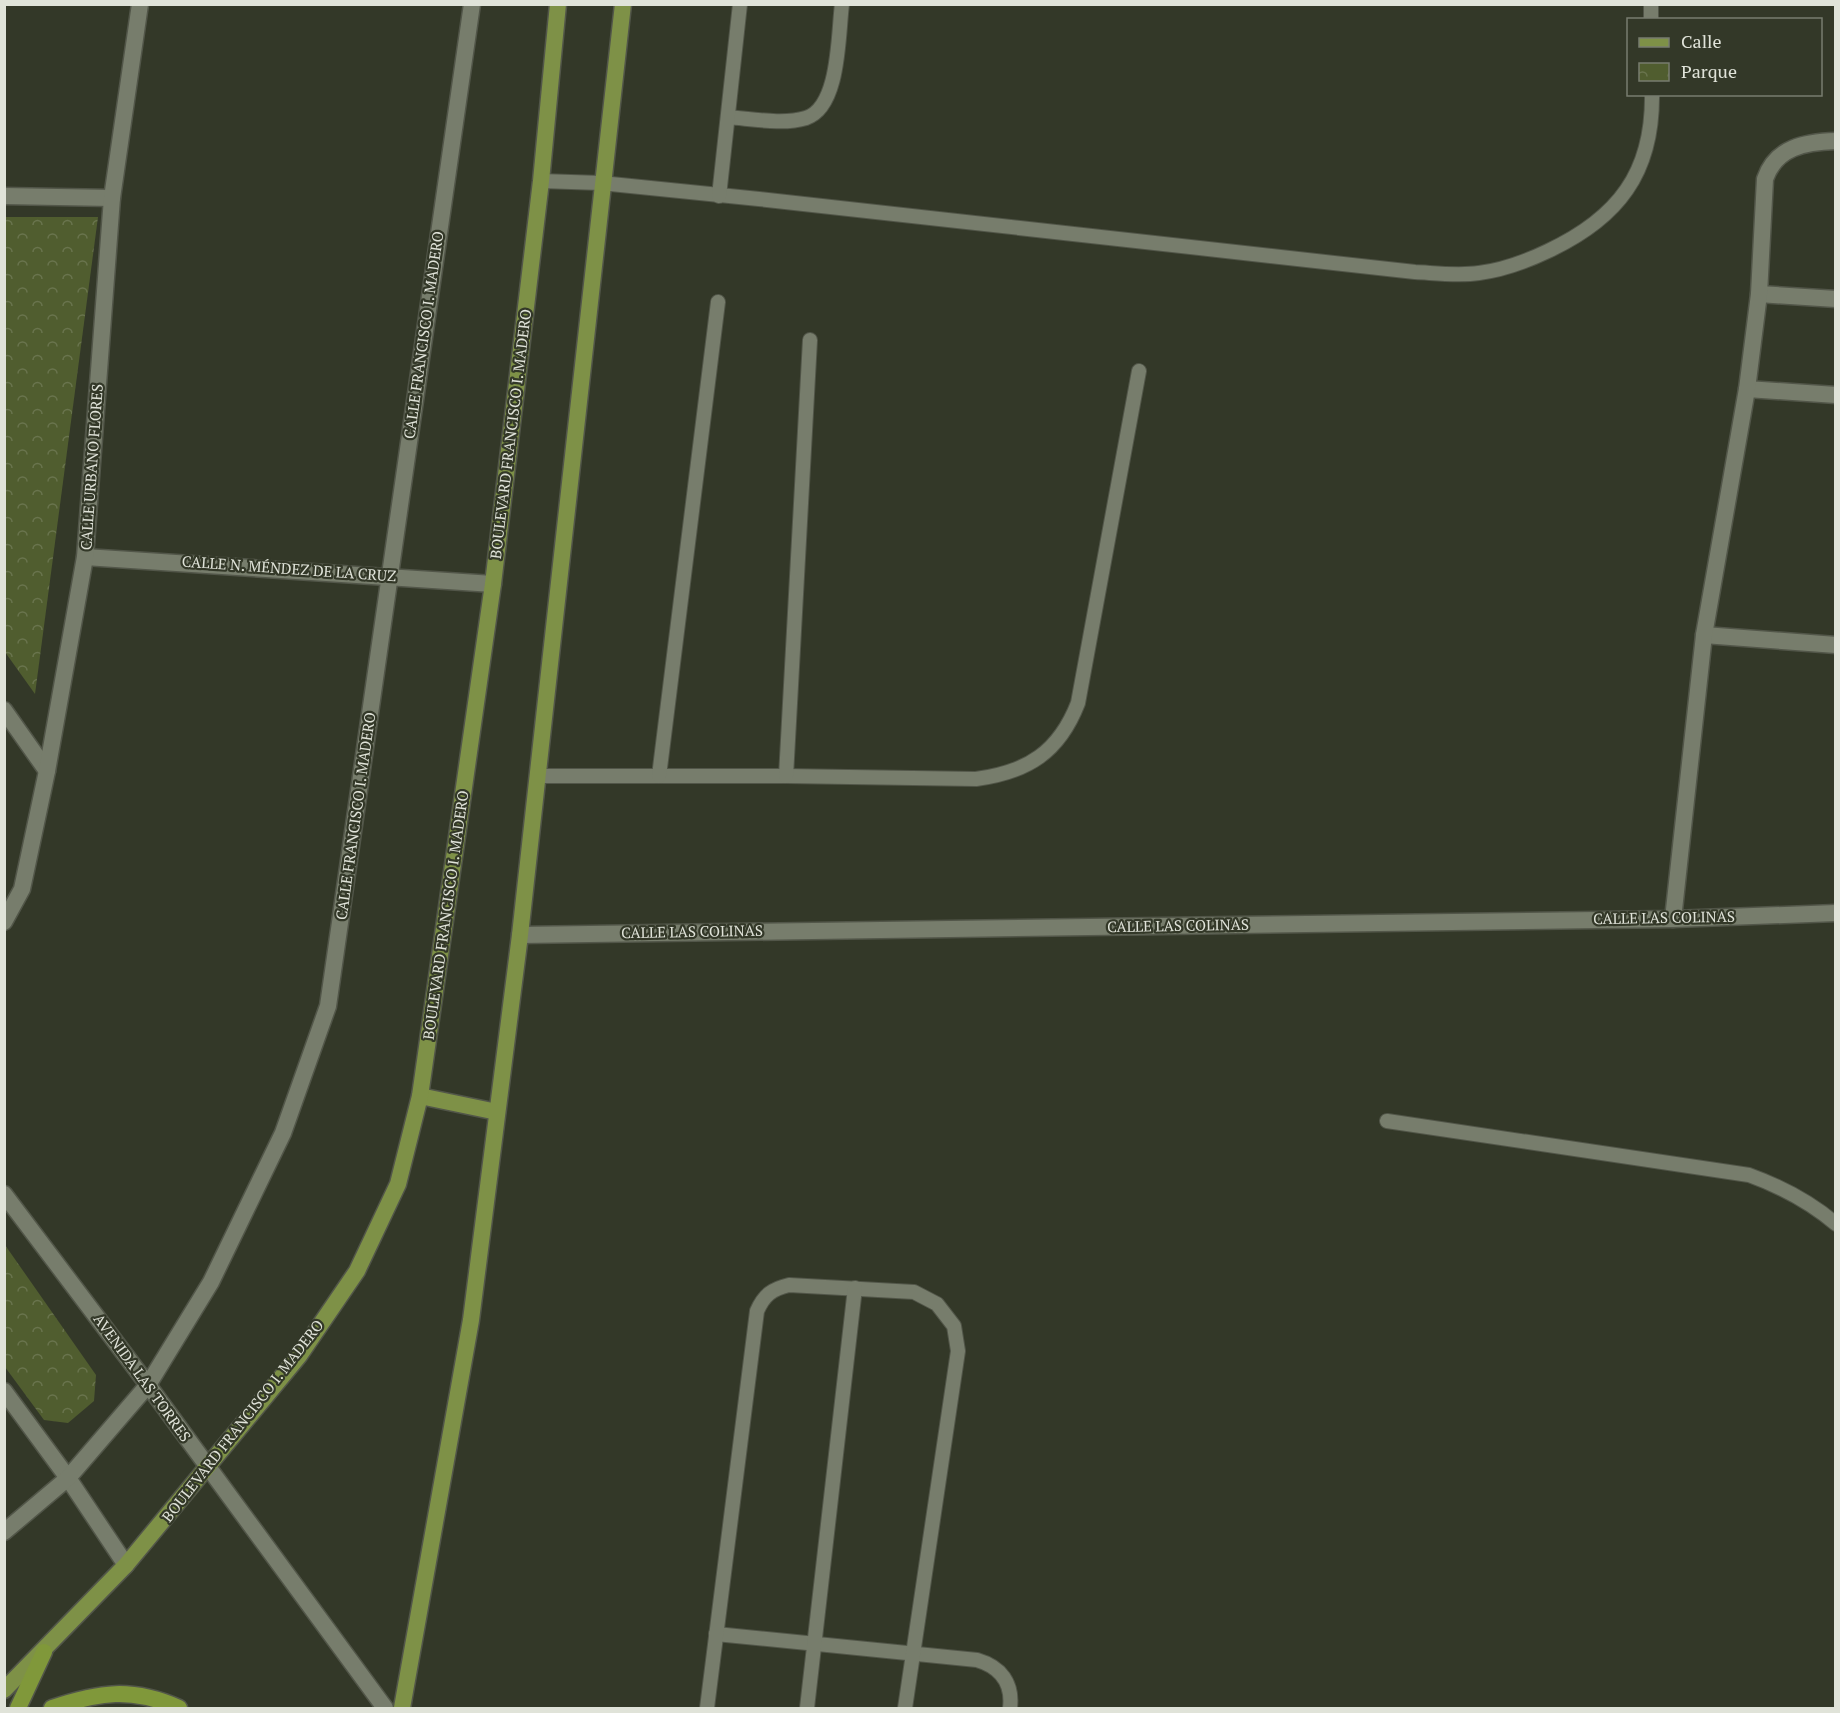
<svg xmlns="http://www.w3.org/2000/svg" width="1840" height="1713" font-family="'PT Serif',serif">
	<defs>
		<pattern id="park-crowns" width="20" height="18" patternUnits="userSpaceOnUse" patternTransform="scale(1.5)"><rect width="20" height="18" fill="#505d2f"/><path d="M2 6a3 3 0 1 1 6 0M12 15a3 3 0 1 1 6 0" fill="none" stroke="#69744d"/></pattern>
	</defs>
	<rect width="100%" height="100%" fill="#333828"/>
	<g fill="url(#park-crowns)">
		<path d="M4,217H98L35,694L5,652Z"/>
		<path d="M5,1245L96,1375L94,1401L68,1423L44,1420L5,1367Z"/>
	</g>
	<g fill="none" stroke-linecap="round" stroke-linejoin="round">
		<g stroke="#525649" stroke-width="16">
			<g id="service">
				<path d="M1651,4V20"/>
				<path d="M728,117C753,119 783,125 806,118C840,107 838,34 842,4"/>
				<path d="M541,181L601,183L759,199L1415,272C1435,273 1458,276 1479,273C1504,270 1525,262 1548,251C1618,218 1653,173 1652,94"/>
				<path d="M719,196L740,4"/>
				<path d="M538,776H786L976,779C1028,772 1059,752 1078,703L1139,371"/>
				<path d="M659,776L718,302"/>
				<path d="M786,776L810,340"/>
				<path d="M1387,1121L1749,1175C1782,1187 1809,1201 1836,1224"/>
				<path d="M716,1634L977,1660C1001,1667 1013,1683 1010,1708"/>
				<path d="M707,1708L757,1311C764,1295 772,1289 789,1285L914,1292L937,1304L954,1326L958,1351L905,1708"/>
				<path d="M807,1708L855,1288"/>
			</g>
		</g>
		<g stroke="#525649" stroke-width="19">
			<g id="minor">
				<path d="M4,196L112,198"/>
				<path d="M1759,294L1836,299"/>
				<path d="M1747,389L1836,395"/>
				<path d="M85,557L493,584"/>
				<path d="M1704,635L1836,645"/>
				<path d="M4,710L47,771"/>
				<path d="M1673,919L1704,635L1747,389L1759,294L1765,179C1776,147 1805,142 1836,141"/>
				<path d="M4,922L22,889L47,771L85,557L112,198L140,4"/>
				<path d="M520,935L1673,919L1836,913"/>
				<path d="M4,1194L148,1385L385,1708"/>
				<path d="M4,1391L68,1478L126,1565"/>
				<path d="M4,1532L68,1478L148,1385L211,1282L283,1133L328,1006L472,4"/>
			</g>
		</g>
		<g stroke="#525649" stroke-width="19">
			<g id="primary">
				<path d="M420,1096L497,1112"/>
				<path d="M4,1690L126,1565L299,1356L357,1271L398,1184L420,1096L493,584L541,181L558,4"/>
				<path d="M402,1708L471,1320L520,935L623,4"/>
			</g>
		</g>
		<g stroke="#525649" stroke-width="19">
			<g id="trunk">
				<path d="M18,1708L44,1652"/>
				<path d="M52,1708C99,1692 132,1687 179,1708"/>
			</g>
		</g>
		<use href="#service" stroke="#777d6c" stroke-width="14"/>
		<use href="#minor" stroke="#777d6c" stroke-width="16"/>
		<use href="#primary" stroke="#7e9147" stroke-width="16"/>
		<use href="#trunk" stroke="#80983a" stroke-width="16"/>
	</g>
	<g text-anchor="middle" stroke-width="4.5" stroke-linejoin="round" paint-order="stroke">
		<g font-size="15" fill="#e0e3d9" stroke="#333828">
			<text transform="translate(424 335) rotate(-82)" y="5">CALLE FRANCISCO I. MADERO</text>
			<text transform="translate(511 434) rotate(-83)" y="5">BOULEVARD FRANCISCO I. MADERO</text>
			<text transform="translate(92 467) rotate(-86)" y="5">CALLE URBANO FLORES</text>
			<text transform="translate(289 569) rotate(4)" y="5">CALLE N. MÉNDEZ DE LA CRUZ</text>
			<text transform="translate(356 816) rotate(-82)" y="5">CALLE FRANCISCO I. MADERO</text>
			<text transform="translate(446 915) rotate(-82)" y="5">BOULEVARD FRANCISCO I. MADERO</text>
			<text transform="translate(1664 918) rotate(-1)" y="5">CALLE LAS COLINAS</text>
			<text transform="translate(1178 926) rotate(-1)" y="5">CALLE LAS COLINAS</text>
			<text transform="translate(692 932) rotate(-1)" y="5">CALLE LAS COLINAS</text>
			<text transform="translate(142 1378) rotate(54)" y="5">AVENIDA LAS TORRES</text>
			<text transform="translate(243 1421) rotate(-52)" y="5">BOULEVARD FRANCISCO I. MADERO</text>
		</g>
	</g>
	<rect width="1840" height="1713" fill="none" stroke="#e0e3d9" stroke-width="12"/>
	<rect x="1627" y="18" width="195" height="78" fill="#333828" stroke="#787c6f" stroke-width="1.5"/>
	<rect x="1639" y="38" width="30" height="9" fill="#7e9147" stroke="#787c6f" stroke-width="1.5"/>
	<text x="1681" y="48" font-size="18" fill="#e0e3d9">Calle</text>
	<rect x="1639" y="63" width="30" height="18" fill="url(#park-crowns)" stroke="#787c6f" stroke-width="1.5"/>
	<text x="1681" y="78" font-size="18" fill="#e0e3d9">Parque</text>
</svg>
